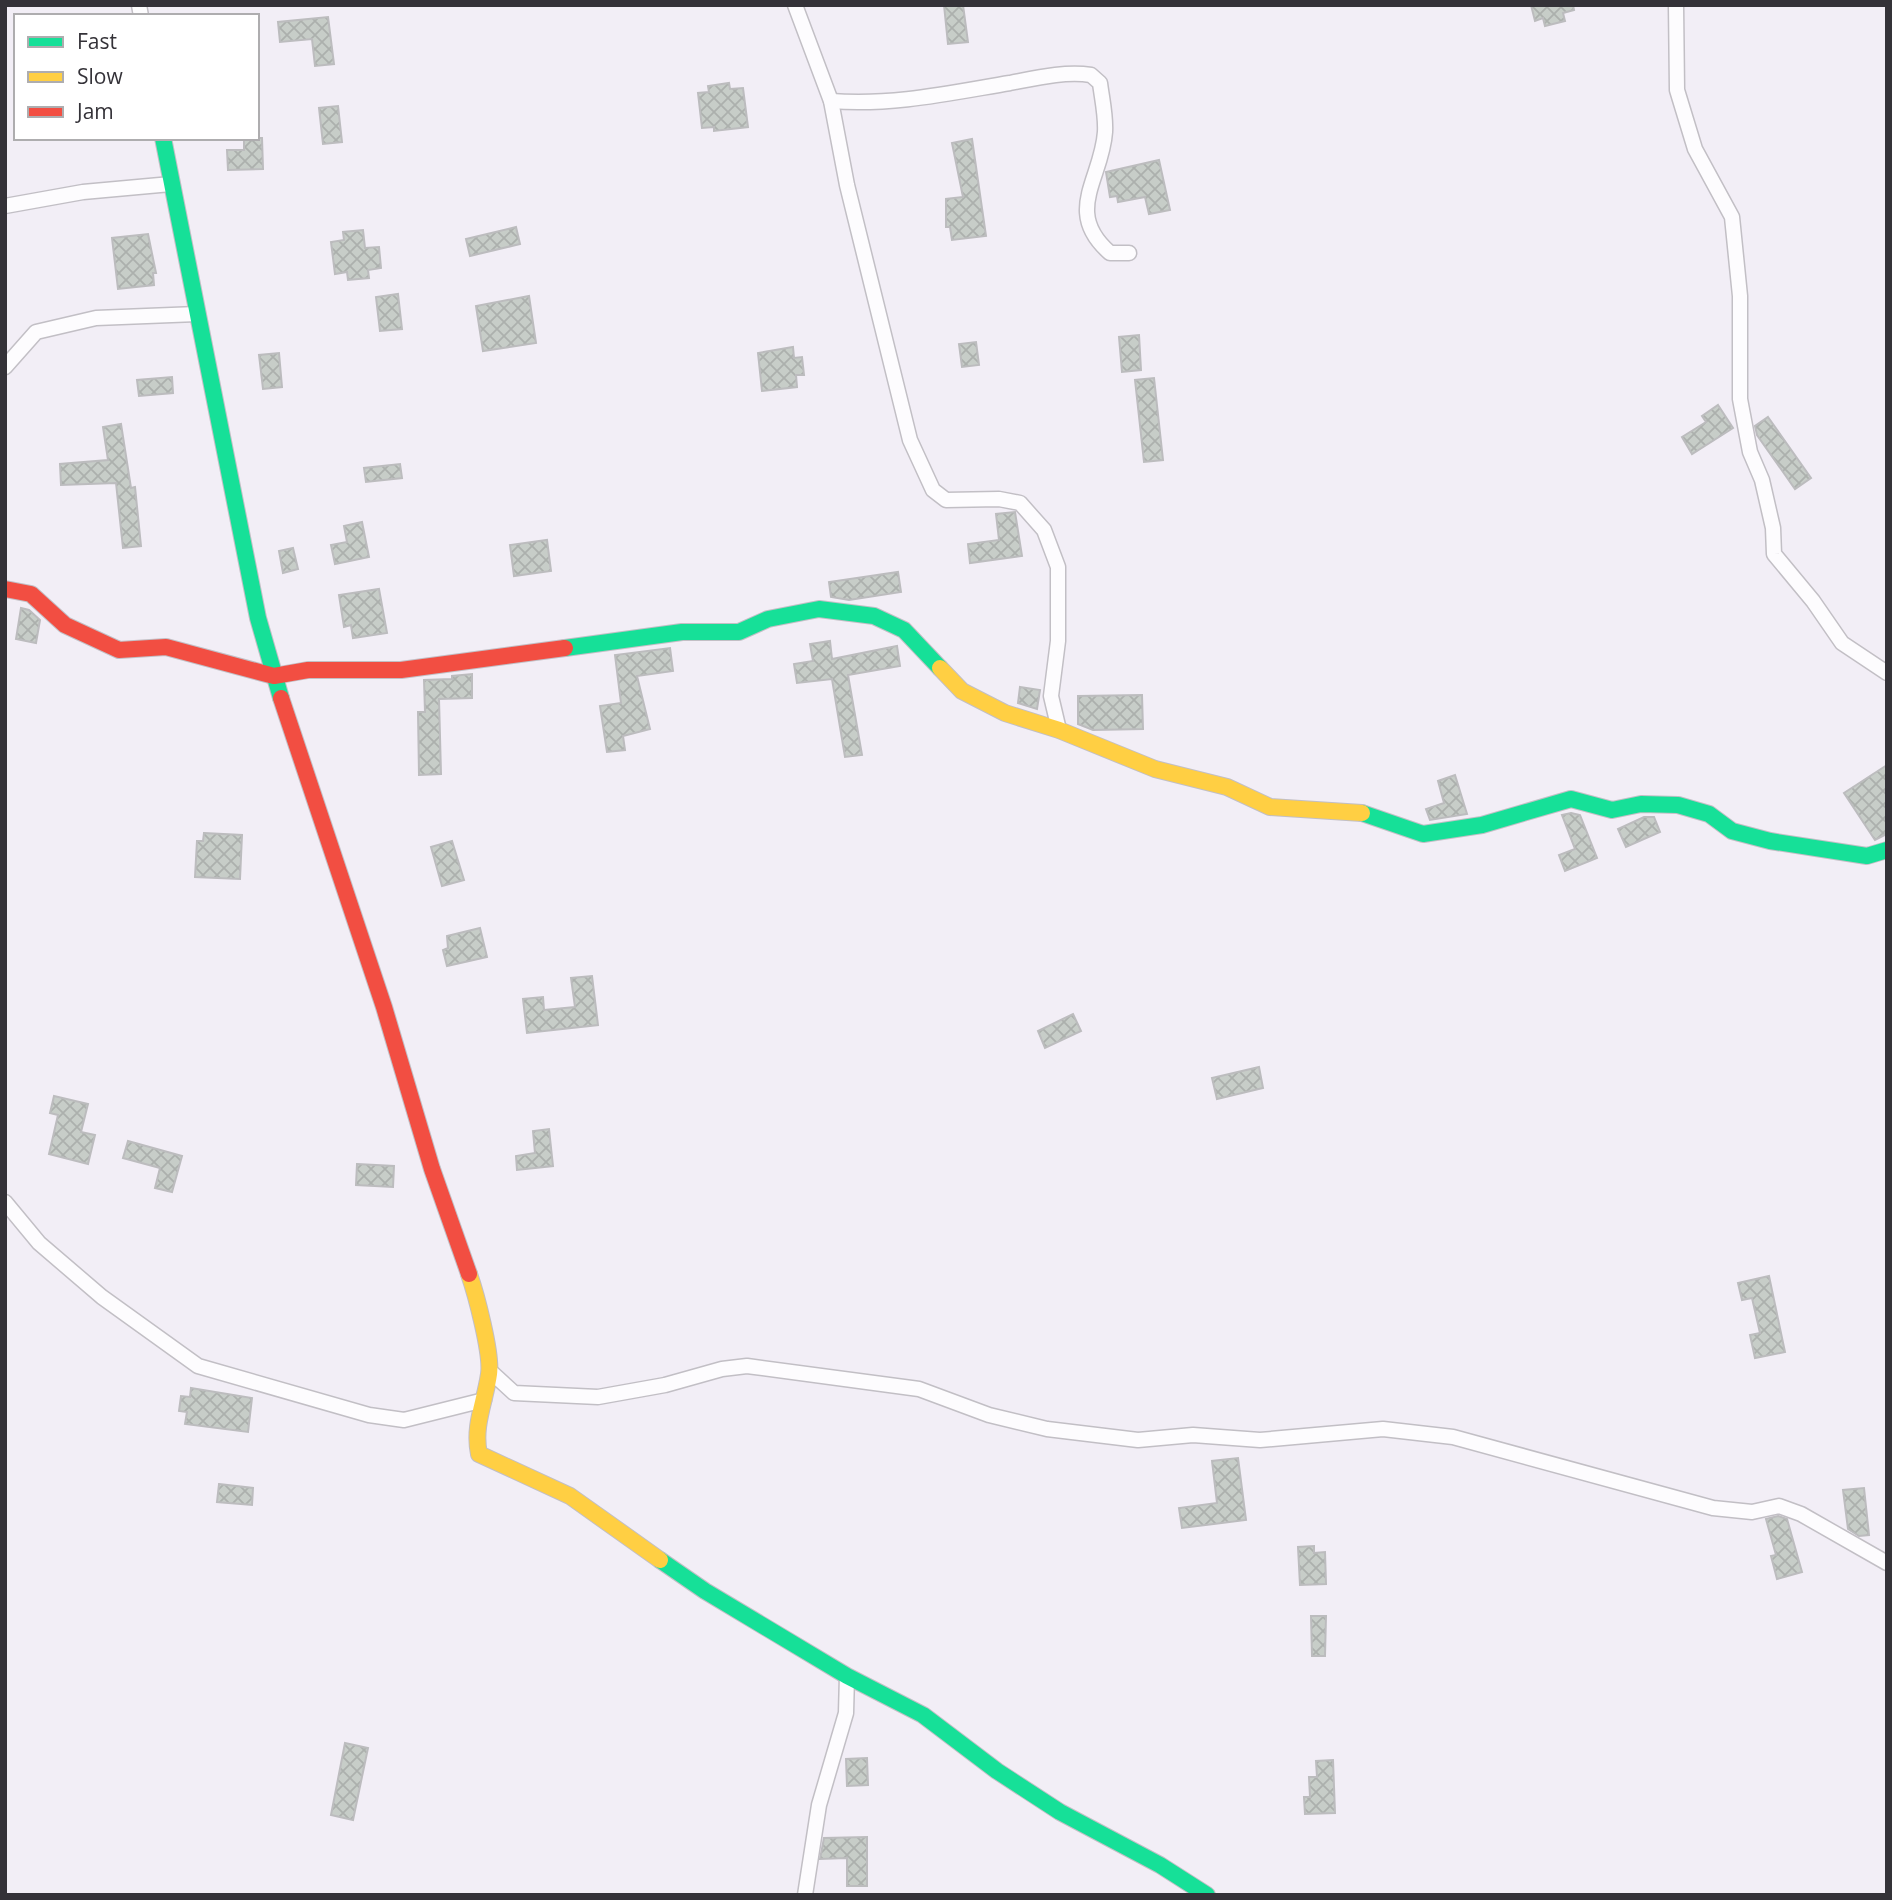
<svg xmlns="http://www.w3.org/2000/svg" width="1892" height="1900" font-family="'Open Sans',sans-serif">
	<defs>
		<pattern id="building-cross-hatch" width="8" height="8" patternUnits="userSpaceOnUse" patternTransform="scale(1.75)"><rect width="8" height="8" fill="#c7cdc8"/><path d="M0 0l8 8M0 8l8-8" fill="none" stroke="#acb0ad"/></pattern>
	</defs>
	<rect width="100%" height="100%" fill="#f2eef6"/>
	<g fill="url(#building-cross-hatch)" stroke="#bcbcbe" stroke-width="2">
		<path d="M944,5H963L968,42L948,44Z"/>
		<path d="M1531,5H1573L1574,10L1563,13L1565,21L1545,26L1543,18L1535,21Z"/>
		<path d="M328,17L334,64L315,66L312,39L280,42L278,22Z"/>
		<path d="M729,83L730,89L743,88L748,127L714,131V127L702,128L698,93L709,92L708,86Z"/>
		<path d="M338,106L342,142L323,144L319,108Z"/>
		<path d="M244,138H262L263,169L228,170L227,150H244Z"/>
		<path d="M972,139L986,236L952,240L950,227H946V199L963,197L952,143Z"/>
		<path d="M1159,160L1170,210L1149,214L1145,197L1118,202L1117,196L1110,197L1106,172Z"/>
		<path d="M516,227L520,244L470,256L466,239Z"/>
		<path d="M363,230L365,248L379,247L381,268L368,270L369,278L348,280L347,272L335,274L331,242L344,240L343,232Z"/>
		<path d="M148,234L156,273H153L154,285L118,289L112,238Z"/>
		<path d="M398,294L402,329L380,331L376,297Z"/>
		<path d="M529,296L536,343L483,351L476,306Z"/>
		<path d="M1139,335L1141,370L1122,372L1119,337Z"/>
		<path d="M976,342L979,365L962,367L959,344Z"/>
		<path d="M793,347L794,358L802,357L804,375H796L797,387L762,391L758,353Z"/>
		<path d="M279,353L282,387L263,389L259,355Z"/>
		<path d="M172,377L173,393L139,396L137,380Z"/>
		<path d="M1154,378L1163,460L1144,462L1135,380Z"/>
		<path d="M1718,405L1733,428L1692,454L1682,437L1706,422L1702,416Z"/>
		<path d="M1768,417L1811,478L1795,489L1757,435L1755,426Z"/>
		<path d="M121,424L131,488L135,487L141,546L123,548L116,483L61,485L60,464L108,460L103,427Z"/>
		<path d="M400,464L402,478L366,482L364,468Z"/>
		<path d="M1015,512L1022,556L970,563L968,544L999,540L996,514Z"/>
		<path d="M362,522L369,557L335,564L331,545L347,542L344,526Z"/>
		<path d="M547,540L551,571L514,576L510,545Z"/>
		<path d="M293,548L298,569L283,573L279,551Z"/>
		<path d="M898,572L901,592L849,600L831,597L829,582Z"/>
		<path d="M379,589L387,633L353,638L351,625L344,627L339,595Z"/>
		<path d="M21,608L29,610L40,620L36,643L16,639Z"/>
		<path d="M830,641L832,659L897,646L900,666L848,675L862,755L845,757L832,679L797,683L794,664L813,661L810,644Z"/>
		<path d="M670,648L673,671L637,676L650,729L623,736L625,750L607,752L600,706L621,703L615,655Z"/>
		<path d="M472,674V698L439,699L441,774L419,775L418,712H425L424,680L452,679V676Z"/>
		<path d="M1020,687L1040,690L1037,709L1018,703Z"/>
		<path d="M1142,695L1143,729L1093,730L1078,724V696Z"/>
		<path d="M1887,765V834L1875,840L1844,793Z"/>
		<path d="M1455,775L1467,814L1430,820L1426,809L1444,803L1438,781Z"/>
		<path d="M1571,813L1580,815L1597,858L1565,871L1559,855L1575,849L1562,815Z"/>
		<path d="M1644,817H1654L1660,832L1626,847L1618,829Z"/>
		<path d="M204,833L242,835L240,879L195,877L197,841H203Z"/>
		<path d="M452,841L464,880L442,886L431,847Z"/>
		<path d="M480,928L487,957L447,966L443,950L448,948L447,936Z"/>
		<path d="M592,976L598,1025L527,1033L523,999L543,997L544,1010L575,1007L571,978Z"/>
		<path d="M1073,1014L1081,1031L1045,1048L1038,1031Z"/>
		<path d="M1259,1067L1263,1088L1217,1099L1212,1078Z"/>
		<path d="M54,1096L88,1104L81,1132L95,1135L88,1164L49,1154L58,1115L50,1113Z"/>
		<path d="M549,1129L553,1166L517,1170L516,1156L535,1153L533,1131Z"/>
		<path d="M128,1141L182,1156L172,1192L155,1188L160,1168L123,1158Z"/>
		<path d="M357,1164L394,1166L393,1187L356,1185Z"/>
		<path d="M1769,1276L1785,1352L1755,1358L1750,1335L1760,1333L1752,1298L1742,1300L1738,1283Z"/>
		<path d="M191,1388L252,1398L248,1432L185,1424L187,1412L179,1411L181,1396L190,1397Z"/>
		<path d="M1238,1458L1246,1520L1182,1528L1179,1508L1217,1503L1212,1461Z"/>
		<path d="M219,1484L253,1488L252,1505L217,1502Z"/>
		<path d="M1864,1488L1869,1535L1859,1536L1848,1529L1843,1490Z"/>
		<path d="M1778,1516L1787,1519L1802,1572L1777,1579L1771,1556L1776,1555L1766,1519Z"/>
		<path d="M1314,1546V1553L1325,1552L1326,1584L1300,1585L1298,1547Z"/>
		<path d="M1311,1616H1326L1325,1656H1312Z"/>
		<path d="M345,1743L368,1748L353,1820L331,1815Z"/>
		<path d="M867,1758L868,1785L847,1786L846,1759Z"/>
		<path d="M1333,1760L1335,1813L1305,1814L1304,1797H1310L1309,1777H1317L1316,1761Z"/>
		<path d="M867,1837V1886H847V1858L820,1859L824,1838Z"/>
	</g>
	<g fill="none" stroke-linecap="round" stroke-linejoin="round">
		<g stroke="#c2bfc5" stroke-width="17">
			<g id="street">
				<path d="M139,5L141,16"/>
				<path d="M795,5L831,101L847,185L910,440L933,490L946,500L999,499L1020,503L1044,530L1058,567V641L1051,696L1059,730"/>
				<path d="M1676,5L1677,90L1695,149L1732,217L1740,296V399L1750,452L1762,480L1773,528L1774,554L1813,601L1842,643L1887,673"/>
				<path d="M831,101C892,106 950,93 1010,83C1036,78 1065,71 1091,75L1100,83C1102,99 1106,116 1105,132C1102,179 1063,212 1110,253H1129"/>
				<path d="M5,206L83,192L171,184"/>
				<path d="M5,367L36,332L96,318L197,314"/>
				<path d="M5,1202L39,1243L102,1297L198,1366L369,1415L404,1420L484,1400"/>
				<path d="M490,1371L514,1393L598,1397L665,1385L722,1369L747,1366L919,1389L989,1415L1047,1429L1138,1440L1193,1435L1260,1440L1383,1429L1453,1437L1713,1508L1752,1512L1779,1506L1801,1514L1887,1563"/>
				<path d="M805,1895L819,1805L846,1713L847,1676"/>
			</g>
		</g>
		<g stroke="#c2bfc5" stroke-width="18">
			<g id="fast">
				<path d="M163,138L258,618L281,698"/>
				<path d="M565,648L682,632H739L768,619L819,609L874,616L904,630L940,668"/>
				<path d="M1362,813L1423,834L1482,825L1571,799L1612,810L1641,804L1678,805L1709,814L1732,831L1770,841L1867,856L1887,850"/>
				<path d="M660,1560L705,1591L847,1676L923,1715L997,1771L1060,1812L1160,1865L1207,1895"/>
			</g>
		</g>
		<g stroke="#c2bfc5" stroke-width="18">
			<g id="slow">
				<path d="M940,668L962,691L1005,713L1059,730L1155,769L1227,787L1270,807L1362,813"/>
				<path d="M469,1274C476,1294 492,1354 489,1374C485,1402 473,1426 479,1454L570,1496L660,1560"/>
			</g>
		</g>
		<g stroke="#c2bfc5" stroke-width="18">
			<g id="jam">
				<path d="M5,589L31,594L65,625L119,650L166,647L274,676L308,670H401L565,648"/>
				<path d="M281,698L384,1007L432,1169L469,1274"/>
			</g>
		</g>
		<use href="#street" stroke="#fdfcfe" stroke-width="14"/>
		<use href="#fast" stroke="#16e098" stroke-width="16"/>
		<use href="#slow" stroke="#ffcf43" stroke-width="16"/>
		<use href="#jam" stroke="#f24e42" stroke-width="16"/>
	</g>
	<rect width="1892" height="1900" fill="none" stroke="#343238" stroke-width="14"/>
	<rect x="14" y="14" width="245" height="126" fill="#ffffff" stroke="#aeadaf" stroke-width="2"/>
	<rect x="28" y="37" width="35" height="10" fill="#16e098" stroke="#aeadaf" stroke-width="2"/>
	<text x="77" y="49" font-size="21" fill="#343238">Fast</text>
	<rect x="28" y="72" width="35" height="10" fill="#ffcf43" stroke="#aeadaf" stroke-width="2"/>
	<text x="77" y="84" font-size="21" fill="#343238">Slow</text>
	<rect x="28" y="107" width="35" height="10" fill="#f24e42" stroke="#aeadaf" stroke-width="2"/>
	<text x="77" y="119" font-size="21" fill="#343238">Jam</text>
</svg>
